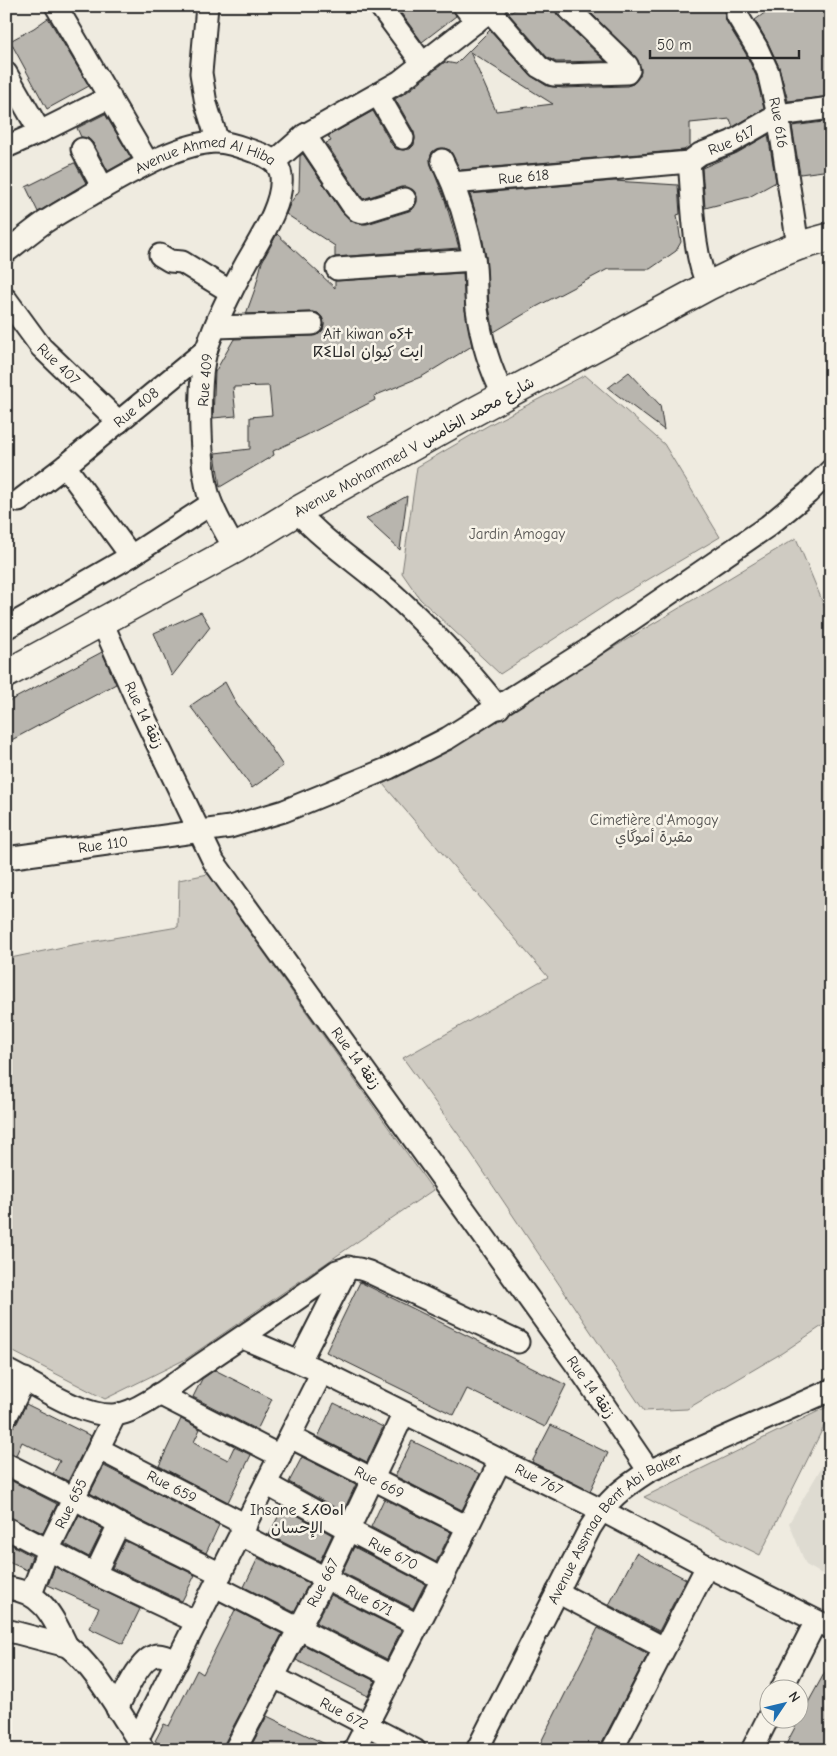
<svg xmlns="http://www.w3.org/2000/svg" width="837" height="1756" font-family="'Comic Neue','Playpen Sans Arabic','Noto Sans Tifinagh',sans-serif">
	<rect width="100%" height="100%" fill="#efebe0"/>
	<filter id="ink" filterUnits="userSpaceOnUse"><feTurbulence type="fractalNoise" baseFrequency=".02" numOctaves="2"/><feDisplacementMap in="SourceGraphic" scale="10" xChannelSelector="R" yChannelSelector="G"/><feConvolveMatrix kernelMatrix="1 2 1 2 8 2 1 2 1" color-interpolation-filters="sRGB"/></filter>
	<g filter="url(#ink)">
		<path fill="#dedbd1" d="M831,1451V1579L806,1565L789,1523Z"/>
		<g fill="#cfcbc2" stroke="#7d7b76">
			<path d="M585,375L664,444L720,537L617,598L500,674L420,599L402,573L417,467L489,425Z"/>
			<path d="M796,538L831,622V1320L782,1353L687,1409L644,1411L461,1138L403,1058L548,977L383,784L531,697Z"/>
			<path d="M208,874L433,1190L186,1359L105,1399L6,1348V959L72,945L178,927L179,880Z"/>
			<path d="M831,1405V1412L760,1555L644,1497Z"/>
		</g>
		<g fill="#b8b5ae" stroke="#2b2b2b" fill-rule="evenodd">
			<path d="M396,6H452L456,16L422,42Z"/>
			<path d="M520,6H554L557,15L605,61L556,62L547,57L509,14Z"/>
			<path d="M584,6H726L725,13L726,21L746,54L756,76L764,109L733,127L730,119L690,123V146L684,150L460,170L450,150L444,148L436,149L432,152L430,158L431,165L445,200L459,248L335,257V246L286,214L291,202L299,191L300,156L303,154L342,212L355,223L367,224L409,211L414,208L417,202V196L413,190L407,187H401L363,199L326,143L331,141L328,136L373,111L392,145L396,149L403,150L410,149L414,145L415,138L414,132L395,99L407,92L445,62L456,64L490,30L530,75L547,86L563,88L627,86L633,84L639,77L641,72L638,60ZM470,52L553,104L496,111Z"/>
			<path d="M774,6H831V96L788,101L779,67L768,43L755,20Z"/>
			<path d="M48,18L89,86L47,109L10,41L34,28Z"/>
			<path d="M105,114L131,158L108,171L93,143L88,138L81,137L77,128Z"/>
			<path d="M831,121V170L800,174L792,126Z"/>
			<path d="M768,135L776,182L749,197L705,208L702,168L737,153Z"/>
			<path d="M74,163H75L86,183L38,212L26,187Z"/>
			<path d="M614,181L678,185L680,214L677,215L681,242L676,251L650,269H608L536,307L494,332L489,307L486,257L481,231L470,194Z"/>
			<path d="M277,234L335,288V281L463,273L465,310L472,346L423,376L374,396L375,400L305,436L273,451L274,455L220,487L215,453L250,449V417L272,415L269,386L233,387L236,416L213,418L215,372L234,339L312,336L319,334L323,330L324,324L322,317L318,313L312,312L246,314L255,289L262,262Z"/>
			<path d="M629,372L660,405L664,430L608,388Z"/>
			<path d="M407,496L400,550L366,519Z"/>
			<path d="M201,612L210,627L172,676L154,633Z"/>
			<path d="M102,652L116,684L6,743V703Z"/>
			<path d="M225,682L237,705L263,736L283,766L252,788L234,763L190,706Z"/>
			<path d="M360,1282L566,1385L545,1427L467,1389L454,1415L326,1352Z"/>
			<path d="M215,1370L272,1399L257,1430L193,1397L202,1379Z"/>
			<path d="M334,1403L383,1427L367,1462L318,1437Z"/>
			<path d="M26,1404L91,1436L68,1481L53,1474L60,1461L22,1442L16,1455L6,1452V1429L12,1428L17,1423Z"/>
			<path d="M181,1419L200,1429L194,1442L206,1449L228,1460L234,1447L251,1455L228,1502L159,1466Z"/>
			<path d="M551,1425L608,1453L590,1491L532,1462Z"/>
			<path d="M412,1441L480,1474L462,1510L395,1476Z"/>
			<path d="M302,1457L356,1484L343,1512L289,1482Z"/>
			<path d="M104,1466L219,1525L206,1553L125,1513L90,1493Z"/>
			<path d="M6,1478L57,1504L43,1533L6,1516Z"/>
			<path d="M384,1499L451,1532L436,1562L371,1527Z"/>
			<path d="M283,1507L332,1535L320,1561L269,1535Z"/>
			<path d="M79,1515L103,1529L89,1557L65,1544Z"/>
			<path d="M125,1541L195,1575L182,1601L112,1568Z"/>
			<path d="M6,1542L32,1556L27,1570L6,1561Z"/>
			<path d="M354,1547L425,1584L413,1608L342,1572Z"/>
			<path d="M636,1553L686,1579L659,1631L609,1605Z"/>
			<path d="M258,1558L309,1583L294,1612L244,1587Z"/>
			<path d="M55,1567L140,1609L123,1644L89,1628L99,1608L48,1585Z"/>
			<path d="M331,1595L401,1630L387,1659L316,1623Z"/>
			<path d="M235,1610L282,1634L224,1744L223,1750H171L155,1741L164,1724L169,1726L197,1670L203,1674Z"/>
			<path d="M598,1628L648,1654L601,1744L600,1750H537Z"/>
			<path d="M304,1645L375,1681L368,1696L296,1660Z"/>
			<path d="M831,1661V1750H783L809,1701Z"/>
			<path d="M267,1716L302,1733L338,1750H249Z"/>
		</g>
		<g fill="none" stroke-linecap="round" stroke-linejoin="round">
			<g stroke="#2b2b2b" stroke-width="25">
				<g id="minor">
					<path d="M56,6L148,163"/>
					<path d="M207,6L201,73L206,104L218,142"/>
					<path d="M380,6L423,64"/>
					<path d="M464,6L476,22"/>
					<path id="s1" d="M739,6L737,15L757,48L768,72L778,115L798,246"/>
					<path d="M490,11L539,67L553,75H563L627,73L629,70L627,65L566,6"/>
					<path d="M6,73L40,132"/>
					<path d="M378,95L403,138"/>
					<path d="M305,135L352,205L358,211L363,212L405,199"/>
					<path d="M6,147L40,132L110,97"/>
					<path d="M82,149L103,188"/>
					<path d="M442,160C457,191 468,225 474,259C477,275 475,292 477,309C481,339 490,369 504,396"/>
					<path d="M274,162L305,135L399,82L496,6"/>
					<path id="s2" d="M689,162L700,154L731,142L778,115L831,108"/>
					<path d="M689,162C693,200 692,252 708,286"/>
					<path id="s3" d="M453,183L689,162"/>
					<path id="s4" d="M6,252C19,242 32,231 45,222C58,213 73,205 87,197C121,178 179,141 219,142C232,143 243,148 255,152C266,155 280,163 281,176C284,203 260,239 247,262C232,289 217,318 207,348C197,380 199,475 212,505C218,520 227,535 235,549"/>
					<path d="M160,255L170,261L182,262L231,292"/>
					<path d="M337,269L474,260"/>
					<path id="s5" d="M6,299L41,347L119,422"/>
					<path d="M216,327L312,324"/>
					<path d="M65,466L131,556"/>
					<path id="s6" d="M19,501L65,466L207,349"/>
					<path d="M297,511C325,543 361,565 392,593C431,628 466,667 499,708"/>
					<path d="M102,622L140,708L214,862L583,1374L649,1471"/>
					<path d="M6,628L131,556L211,504"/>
					<path id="s7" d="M6,858L230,827L284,811L389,768L448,738L586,651L768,526L808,493L831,470"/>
					<path id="s8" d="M243,1338L322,1372L601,1510L707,1566L831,1628"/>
					<path d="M300,1361L348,1267"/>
					<path d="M6,1370C35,1384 82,1417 114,1415C140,1413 177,1381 199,1366C245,1335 291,1304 337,1271C349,1267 356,1267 369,1272L518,1342"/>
					<path d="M159,1394L280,1456"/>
					<path d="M6,1417L25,1379"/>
					<path id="s9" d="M290,1437L468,1527"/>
					<path id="s10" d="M99,1449L246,1525"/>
					<path d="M6,1464L74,1498L119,1524L221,1574"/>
					<path id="s11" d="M266,1484L349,1530L442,1579"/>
					<path d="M6,1528L95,1574L197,1622"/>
					<path id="s12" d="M241,1535L418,1625"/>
					<path d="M95,1574L119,1524"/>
					<path d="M215,1586L392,1676"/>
					<path d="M6,1588C42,1591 53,1617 67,1646"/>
					<path d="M557,1592L664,1648"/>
					<path id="s13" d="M31,1594L48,1550L115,1415"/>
					<path d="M6,1630L67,1646C95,1666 124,1720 144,1750"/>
					<path id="s14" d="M274,1677L415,1750"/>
					<path d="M782,1688L816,1621"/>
					<path d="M117,1709C124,1695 141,1655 158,1655C165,1655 171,1659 177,1662"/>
					<path d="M137,1740L322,1372"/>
					<path id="s15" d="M235,1750L326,1577L404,1413"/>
					<path d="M354,1750L442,1579L500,1461"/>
					<path id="s16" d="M477,1750L590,1528C608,1499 621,1489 649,1471L831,1390"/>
					<path d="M612,1750L707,1566"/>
					<path d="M752,1750L770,1714"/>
				</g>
			</g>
			<g stroke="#2b2b2b" stroke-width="31">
				<path id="primary" d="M6,674L235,549L297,511L470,414L708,286L755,263L798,246L831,237"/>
			</g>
			<use href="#minor" stroke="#f7f3e8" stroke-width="21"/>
			<use href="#primary" stroke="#f7f3e8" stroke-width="28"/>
		</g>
	</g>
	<g text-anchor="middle" stroke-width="5" stroke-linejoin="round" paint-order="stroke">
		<g font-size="15" fill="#2b2b2b" stroke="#f7f3e8">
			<text dy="5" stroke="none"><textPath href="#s1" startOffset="126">Rue 616</textPath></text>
			<text dy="5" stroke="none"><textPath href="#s2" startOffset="48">Rue 617</textPath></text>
			<text dy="5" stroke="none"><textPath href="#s4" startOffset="228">Avenue Ahmed Al Hiba</textPath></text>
			<text dy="5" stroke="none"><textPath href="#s3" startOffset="71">Rue 618</textPath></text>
			<text dy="5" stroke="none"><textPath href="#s5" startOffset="84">Rue 407</textPath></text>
			<text transform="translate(205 380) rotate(-85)" y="5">Rue 409</text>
			<text dy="5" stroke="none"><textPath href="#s6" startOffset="150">Rue 408</textPath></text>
			<text transform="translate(414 447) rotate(-29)" y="5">Avenue Mohammed V شارع محمد الخامس</text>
			<text transform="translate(144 715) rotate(65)" y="5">Rue 14 زنقة</text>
			<text dy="5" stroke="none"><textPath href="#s7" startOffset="98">Rue 110</textPath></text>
			<text transform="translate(356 1058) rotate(54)" y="5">Rue 14 زنقة</text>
			<text transform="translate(591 1387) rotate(55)" y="5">Rue 14 زنقة</text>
			<text dy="5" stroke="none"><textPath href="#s8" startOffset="328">Rue 767</textPath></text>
			<text dy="5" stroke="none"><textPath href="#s9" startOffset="100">Rue 669</textPath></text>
			<text dy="5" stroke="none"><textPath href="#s10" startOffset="82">Rue 659</textPath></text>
			<text dy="5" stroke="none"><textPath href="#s13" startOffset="99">Rue 655</textPath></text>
			<text dy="5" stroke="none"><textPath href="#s16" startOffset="266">Avenue Assmaa Bent Abi Baker</textPath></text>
			<text dy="5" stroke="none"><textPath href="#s11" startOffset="145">Rue 670</textPath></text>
			<text dy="5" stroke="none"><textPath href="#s15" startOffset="189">Rue 667</textPath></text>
			<text dy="5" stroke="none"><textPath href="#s12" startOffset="144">Rue 671</textPath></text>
			<text dy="5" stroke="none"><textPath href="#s14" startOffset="79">Rue 672</textPath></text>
		</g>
		<g font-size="15" fill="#545351" stroke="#f7f3e8">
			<text x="517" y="539">Jardin Amogay</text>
			<text x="654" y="825">Cimetière d'Amogay<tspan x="654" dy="17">مقبرة أموگاي</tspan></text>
		</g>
		<g font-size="16" fill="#2b2b2b" stroke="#f7f3e8">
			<text x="368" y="339">Ait kiwan ⴰⵢⵜ<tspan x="368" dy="18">ⴽⵉⵡⴰⵏ ايت كيوان</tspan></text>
			<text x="297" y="1515">Ihsane ⵉⵃⵙⴰⵏ<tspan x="297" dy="18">الإحسان</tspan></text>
		</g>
	</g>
	<rect width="837" height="1756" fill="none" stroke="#f7f3e8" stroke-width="25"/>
	<rect x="12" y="12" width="812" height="1731" fill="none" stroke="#2b2b2b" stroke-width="2" filter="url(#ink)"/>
	<g transform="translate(784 1704) rotate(55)"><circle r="24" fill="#f7f3e8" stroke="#a5a39c"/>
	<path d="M0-4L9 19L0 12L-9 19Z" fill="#1f6fb2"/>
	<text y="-8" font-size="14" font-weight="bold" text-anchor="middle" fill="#2b2b2b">N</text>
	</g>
	<path d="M650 50v8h149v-8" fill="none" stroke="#2b2b2b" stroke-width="2.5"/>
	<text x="657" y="50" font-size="15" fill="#2b2b2b" stroke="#f7f3e8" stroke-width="4" paint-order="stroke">50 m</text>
</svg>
